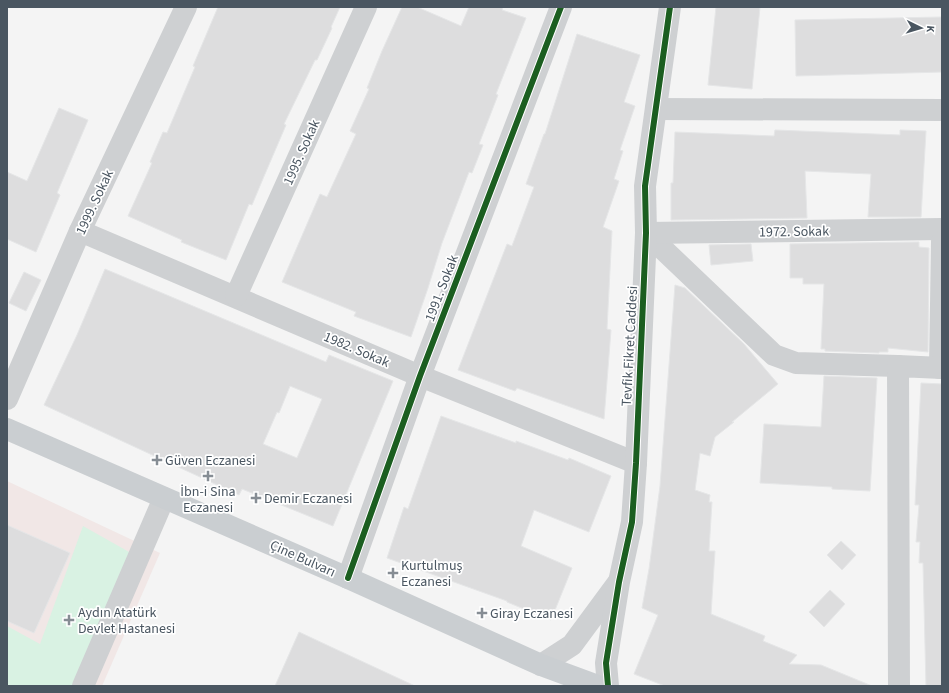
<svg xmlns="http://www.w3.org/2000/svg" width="949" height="693" font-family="'Source Sans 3',sans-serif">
	<rect width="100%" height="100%" fill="#f4f4f4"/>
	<path fill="#f1e7e6" d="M7,481L160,553L102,686H7Z"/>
	<path fill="#d9f2e3" d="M83,526L138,557L83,686H7V626L40,644Z"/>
	<g fill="#ddddde" stroke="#e5e6e7" fill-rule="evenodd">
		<path d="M218,7H340L331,27L332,28L317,60H315L284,124L286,125L265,174L252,205L249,204L226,260L181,242L182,240L128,216L152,163L150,162L163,132L167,133L195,67L193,66Z"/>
		<path d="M402,7H417L461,26L469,7H503L502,10L526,18L496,94L498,95L479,144L483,145L472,173L469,172L442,243L428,288L411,337L354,316L356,312L282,282L320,194L327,197L356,134L350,131L369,89L367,88L382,51Z"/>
		<path d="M716,7H760L752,89L708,85Z"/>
		<path d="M942,17V72L796,76L795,20Z"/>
		<path d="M577,34L640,55L624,102L635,106L620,150L623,151L614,179L619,181L603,227L612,231L607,329L611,330L604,419L517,388L515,391L458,370L507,244L512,246L534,187L526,184L544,134H545Z"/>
		<path d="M59,108L88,120L57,193L60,195L36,252L7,239V172L27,181Z"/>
		<path d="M775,130L900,135V130L926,131L921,217H868L871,174L805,171L807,218L671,220V183H673L675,132L774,136Z"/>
		<path d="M919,242V247L929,248L928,352L888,348V352H879V353L825,351V349H821L824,284H803V278H790V244Z"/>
		<path d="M751,244L753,261L711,265L709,245Z"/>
		<path d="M105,269L326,362L329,355L393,381L333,526L242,489L239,495L44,405L77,335ZM290,386L322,399L297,458L263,444L277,412L279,413Z"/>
		<path d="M24,272L41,280L26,311L9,303Z"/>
		<path d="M675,285L685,288L744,344L778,384L732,422H734L715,437L710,456L700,453L695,490L710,495L709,502H712L709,551H715L711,614L765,636L763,641L797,655L789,664L821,665L872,686H665L634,674L658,615L642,608L649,569L660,486Z"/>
		<path d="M824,376L877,378L870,491L832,489V487L760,483L764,424L821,427Z"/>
		<path d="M921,383L942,384V686H926L923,563H919L920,542H916L919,505H915Z"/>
		<path d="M441,416L516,443V441L568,460L569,458L611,476L589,532L534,510L521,546L572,568L551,620L507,602V601L387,558L404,507L408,509Z"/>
		<path d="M7,525L70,553L34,633L7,621Z"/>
		<path d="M841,541L856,555L842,570L827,555Z"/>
		<path d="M830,590L845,604L824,627L809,612Z"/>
		<path d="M299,632L331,647L415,686H275Z"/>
	</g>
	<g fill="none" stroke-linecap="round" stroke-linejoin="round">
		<g stroke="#ced0d2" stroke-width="22">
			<path d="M656,109L942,110"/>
			<path d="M80,231L420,376L636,463"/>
			<path d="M646,233L774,355L796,363L898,366"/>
			<path d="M646,233L942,229"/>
			<path d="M236,296L366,7"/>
			<path d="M940,368L942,242"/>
			<path d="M7,399L80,231L186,7"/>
			<path d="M348,578L420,376L561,7"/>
			<path d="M541,665L572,645L617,584"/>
			<path d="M83,686L164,498"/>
			<path d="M608,686L606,663L619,582L632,522L636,463L646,233L645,186L670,7"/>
			<path d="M899,686L898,366L942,368"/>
		</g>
		<path stroke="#caced1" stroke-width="22" d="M7,429L348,578L541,665L598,686"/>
		<g stroke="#fff" stroke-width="8">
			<g id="cycleway">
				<path d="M348,578L420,376L561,7"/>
				<path d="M608,686L606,663L619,582L632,522L636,463L646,233L645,186L670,7"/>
			</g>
		</g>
		<use href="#cycleway" stroke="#1b5e20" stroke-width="6"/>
	</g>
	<g fill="#868d94" stroke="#fff" stroke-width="1.5">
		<path d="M155 454h4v4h4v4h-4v4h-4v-4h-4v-4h4z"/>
		<path d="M206 470h4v4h4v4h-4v4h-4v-4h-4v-4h4z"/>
		<path d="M254 492h4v4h4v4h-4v4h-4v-4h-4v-4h4z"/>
		<path d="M391 567h4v4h4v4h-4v4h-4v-4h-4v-4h4z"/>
		<path d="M480 607h4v4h4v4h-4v4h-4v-4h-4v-4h4z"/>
		<path d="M67 614h4v4h4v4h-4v4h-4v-4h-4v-4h4z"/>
	</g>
	<g text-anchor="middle" stroke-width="3.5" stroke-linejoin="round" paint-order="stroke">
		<g font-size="14" fill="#4a5661" stroke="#fff">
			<text transform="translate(301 152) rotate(-66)" y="5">1995. Sokak</text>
			<text transform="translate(94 202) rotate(-65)" y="5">1999. Sokak</text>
			<text transform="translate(794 231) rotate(-1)" y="5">1972. Sokak</text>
			<text transform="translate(441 288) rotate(-69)" y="5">1991. Sokak</text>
			<text transform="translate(629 346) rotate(-87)" y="5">Tevfik Fikret Caddesi</text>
			<text transform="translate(357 349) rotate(23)" y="5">1982. Sokak</text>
			<text transform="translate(303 558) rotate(24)" y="5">Çine Bulvarı</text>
		</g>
		<g font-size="14" fill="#4a5661" stroke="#fff" text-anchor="start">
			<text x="165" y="465">Güven Eczanesi</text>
			<text x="208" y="496" text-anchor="middle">İbn-i Sina<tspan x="208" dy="16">Eczanesi</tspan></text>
			<text x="264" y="503">Demir Eczanesi</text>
			<text x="401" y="570">Kurtulmuş<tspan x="401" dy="16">Eczanesi</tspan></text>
			<text x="78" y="617">Aydın Atatürk<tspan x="78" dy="16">Devlet Hastanesi</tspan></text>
			<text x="490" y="618">Giray Eczanesi</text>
		</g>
	</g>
	<rect width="949" height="693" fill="none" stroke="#4a5661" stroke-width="16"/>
	<g transform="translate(921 28) rotate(95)" stroke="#ffffff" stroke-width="3" paint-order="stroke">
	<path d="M0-3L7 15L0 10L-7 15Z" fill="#4a5661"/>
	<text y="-6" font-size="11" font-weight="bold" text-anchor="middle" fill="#4a5661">K</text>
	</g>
</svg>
